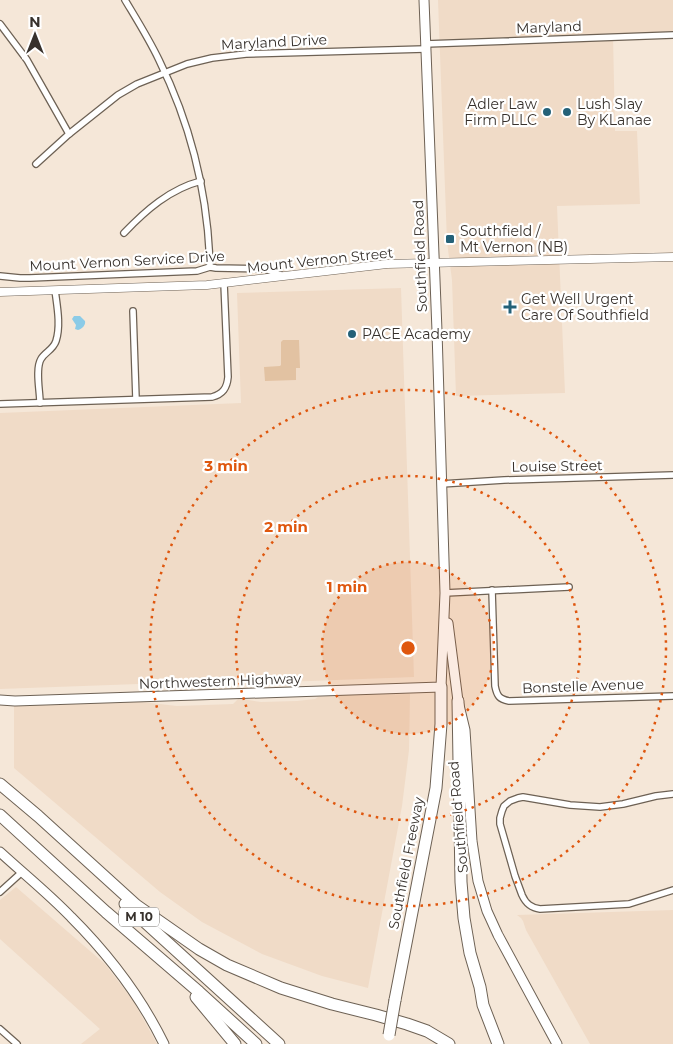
<svg xmlns="http://www.w3.org/2000/svg" width="673" height="1044" font-family="Montserrat,sans-serif">
	<rect width="100%" height="100%" fill="#f5e7d8"/>
	<g fill="#f0dbc7">
		<path d="M438,0H673V31L613,35L615,131H637L640,204L557,206L565,393L456,396L452,280L447,242Z"/>
		<path d="M401,288L414,677L285,682L275,679L0,689V413L241,403L237,293Z"/>
		<path d="M410,694L409,750L402,806L368,988L322,976L262,954L202,922L160,892L14,768V703L142,702L177,706L233,704L238,699H242L261,702L297,701L315,699L318,697L327,696Z"/>
		<path d="M16,887L105,964L134,1002L157,1044H81L100,1029L0,939V900Z"/>
		<path d="M673,910V1044H590L526,930L523,921L521,918L517,915Z"/>
	</g>
	<path fill="#e2c2a2" d="M283,340H299L300,368H296V380L265,381L264,367L280,366L281,365V342Z"/>
	<path fill="#8bcbe7" d="M74,316H80L85,321C86,325 82,329 78,330L75,329L76,325L72,319Z"/>
	<g fill="none" stroke-linecap="round" stroke-linejoin="round">
		<g stroke="#6d6154" stroke-width="8">
			<g id="minor">
				<path d="M125,0C137,20 149,39 159,60C191,125 208,194 210,267"/>
				<path d="M0,24L27,60L69,134"/>
				<path d="M425,44L673,35"/>
				<path d="M36,164L69,134L118,95L137,84L187,64L212,58L246,54L425,49"/>
				<path d="M124,233C146,210 170,189 201,181"/>
				<path d="M0,276L20,278H30L197,271L210,267L216,268L265,269L281,275"/>
				<path d="M133,311L136,399"/>
				<path d="M40,403C40,391 35,369 41,359C45,352 53,350 56,341C61,325 57,306 55,290"/>
				<path d="M0,404L212,397C223,394 227,388 228,377L224,283"/>
				<path d="M441,484L504,480L673,475"/>
				<path d="M492,590L495,686C497,696 499,699 509,701L673,696"/>
				<path d="M445,593L569,587"/>
				<path d="M673,794L656,796L623,804L600,807L570,805L523,797L518,798L510,801L504,806L502,811L500,818V824L515,876L522,895C526,904 531,908 540,909L629,904L673,890"/>
				<path d="M0,892L22,872"/>
				<path d="M0,1029L17,1044"/>
			</g>
		</g>
		<g stroke="#6d6154" stroke-width="9">
			<path id="tertiary" d="M0,292L207,285L387,264L673,257"/>
		</g>
		<g stroke="#6d6154" stroke-width="11">
			<g id="secondary">
				<path d="M448,623L458,701L465,730L472,841L478,881L487,911L498,935L557,1044"/>
				<path d="M0,700L15,701L441,687L445,593L437,331L424,0"/>
				<path d="M0,852C24,874 49,894 71,917C108,954 141,997 164,1044"/>
			</g>
		</g>
		<g stroke="#6d6154" stroke-width="13">
			<g id="motorway">
				<path d="M458,701L461,882L464,918L470,953L480,987L483,1005L498,1044"/>
				<path d="M0,784L38,816L136,905L199,949L227,965L281,988L332,1004L376,1015L407,1024L427,1031L449,1044"/>
				<path d="M0,815L106,912L199,992L256,1044"/>
				<path d="M125,904L279,1044"/>
				<path d="M196,997L235,1044"/>
				<path d="M395,1000L436,788L441,724V687"/>
			</g>
		</g>
		<use href="#minor" stroke="#fff" stroke-width="5.5"/>
		<use href="#tertiary" stroke="#fff" stroke-width="8"/>
		<use href="#secondary" stroke="#fff" stroke-width="9"/>
		<use href="#motorway" stroke="#fff" stroke-width="11"/>
		<g stroke="#6d6154" stroke-width="13" stroke-linecap="butt">
			<path id="motorway-bridge" d="M389,1035L395,1000"/>
		</g>
		<use href="#motorway-bridge" stroke="#fff" stroke-width="11"/>
	</g>
	<circle cx="408" cy="648" r="86" fill="#df570e" fill-opacity=".12"/>
	<g fill="none" stroke="#df570e" stroke-width="2.5" stroke-dasharray="2.5 5">
		<circle cx="408" cy="648" r="86"/>
		<circle cx="408" cy="648" r="172"/>
		<circle cx="408" cy="648" r="258"/>
	</g>
	<g fill="#246178" stroke="#fff" stroke-width="2">
		<circle cx="547" cy="112" r="5"/>
		<circle cx="567" cy="112" r="5"/>
		<rect x="445" y="234" width="10" height="10" rx="2.5"/>
		<path d="M507.5 299.5h5v5h5v5h-5v5h-5v-5h-5v-5h5z"/>
		<circle cx="352" cy="334" r="5"/>
	</g>
	<g text-anchor="middle" stroke-width="4.5" stroke-linejoin="round" paint-order="stroke">
		<rect fill="#fff" stroke="#736f6b" stroke-width="1" x="119" y="907.5" width="40" height="19" rx="4"/>
		<g font-size="12" font-weight="bold" fill="#37312c">
			<text x="139" y="921">M 10</text>
		</g>
		<g font-size="14" fill="#37312c" stroke="#fff">
			<text transform="translate(549 27) rotate(-2)" y="5">Maryland</text>
			<text transform="translate(274 42) rotate(-3)" y="5">Maryland Drive</text>
			<text transform="translate(420 256) rotate(-92)" y="5">Southfield Road</text>
			<text transform="translate(320 260) rotate(-6)" y="5">Mount Vernon Street</text>
			<text transform="translate(127 261) rotate(-3)" y="5">Mount Vernon Service Drive</text>
			<text transform="translate(557 466) rotate(-1)" y="5">Louise Street</text>
			<text transform="translate(220 681) rotate(-2)" y="5">Northwestern Highway</text>
			<text transform="translate(583 686) rotate(-2)" y="5">Bonstelle Avenue</text>
			<text transform="translate(458 817) rotate(-95)" y="5">Southfield Road</text>
			<text transform="translate(406 863) rotate(-79)" y="5">Southfield Freeway</text>
		</g>
		<g font-size="14" fill="#37312c" stroke="#fff" text-anchor="start">
			<text x="537" y="109" text-anchor="end">Adler Law<tspan x="537" dy="16">Firm PLLC</tspan></text>
			<text x="577" y="109">Lush Slay<tspan x="577" dy="16">By KLanae</tspan></text>
			<text x="460" y="236">Southfield /<tspan x="460" dy="16">Mt Vernon (NB)</tspan></text>
			<text x="521" y="304">Get Well Urgent<tspan x="521" dy="16">Care Of Southfield</tspan></text>
			<text x="362" y="339">PACE Academy</text>
		</g>
	</g>
	<circle cx="408" cy="648" r="8" fill="#df570e" stroke="#fff" stroke-width="2.5"/>
	<g font-size="15" text-anchor="middle" font-weight="bold" fill="#df570e" stroke="#fff" stroke-width="4.5" stroke-linejoin="round" paint-order="stroke">
		<text x="226" y="471">3 min</text>
		<text x="286" y="532">2 min</text>
		<text x="347" y="592">1 min</text>
	</g>
	<g transform="translate(35 35)" stroke="#ffffff" stroke-width="4" paint-order="stroke">
	<path d="M0-4L9 19L0 12L-9 19Z" fill="#37312c"/>
	<text y="-8" font-size="14" font-weight="bold" text-anchor="middle" fill="#37312c">N</text>
	</g>
</svg>
